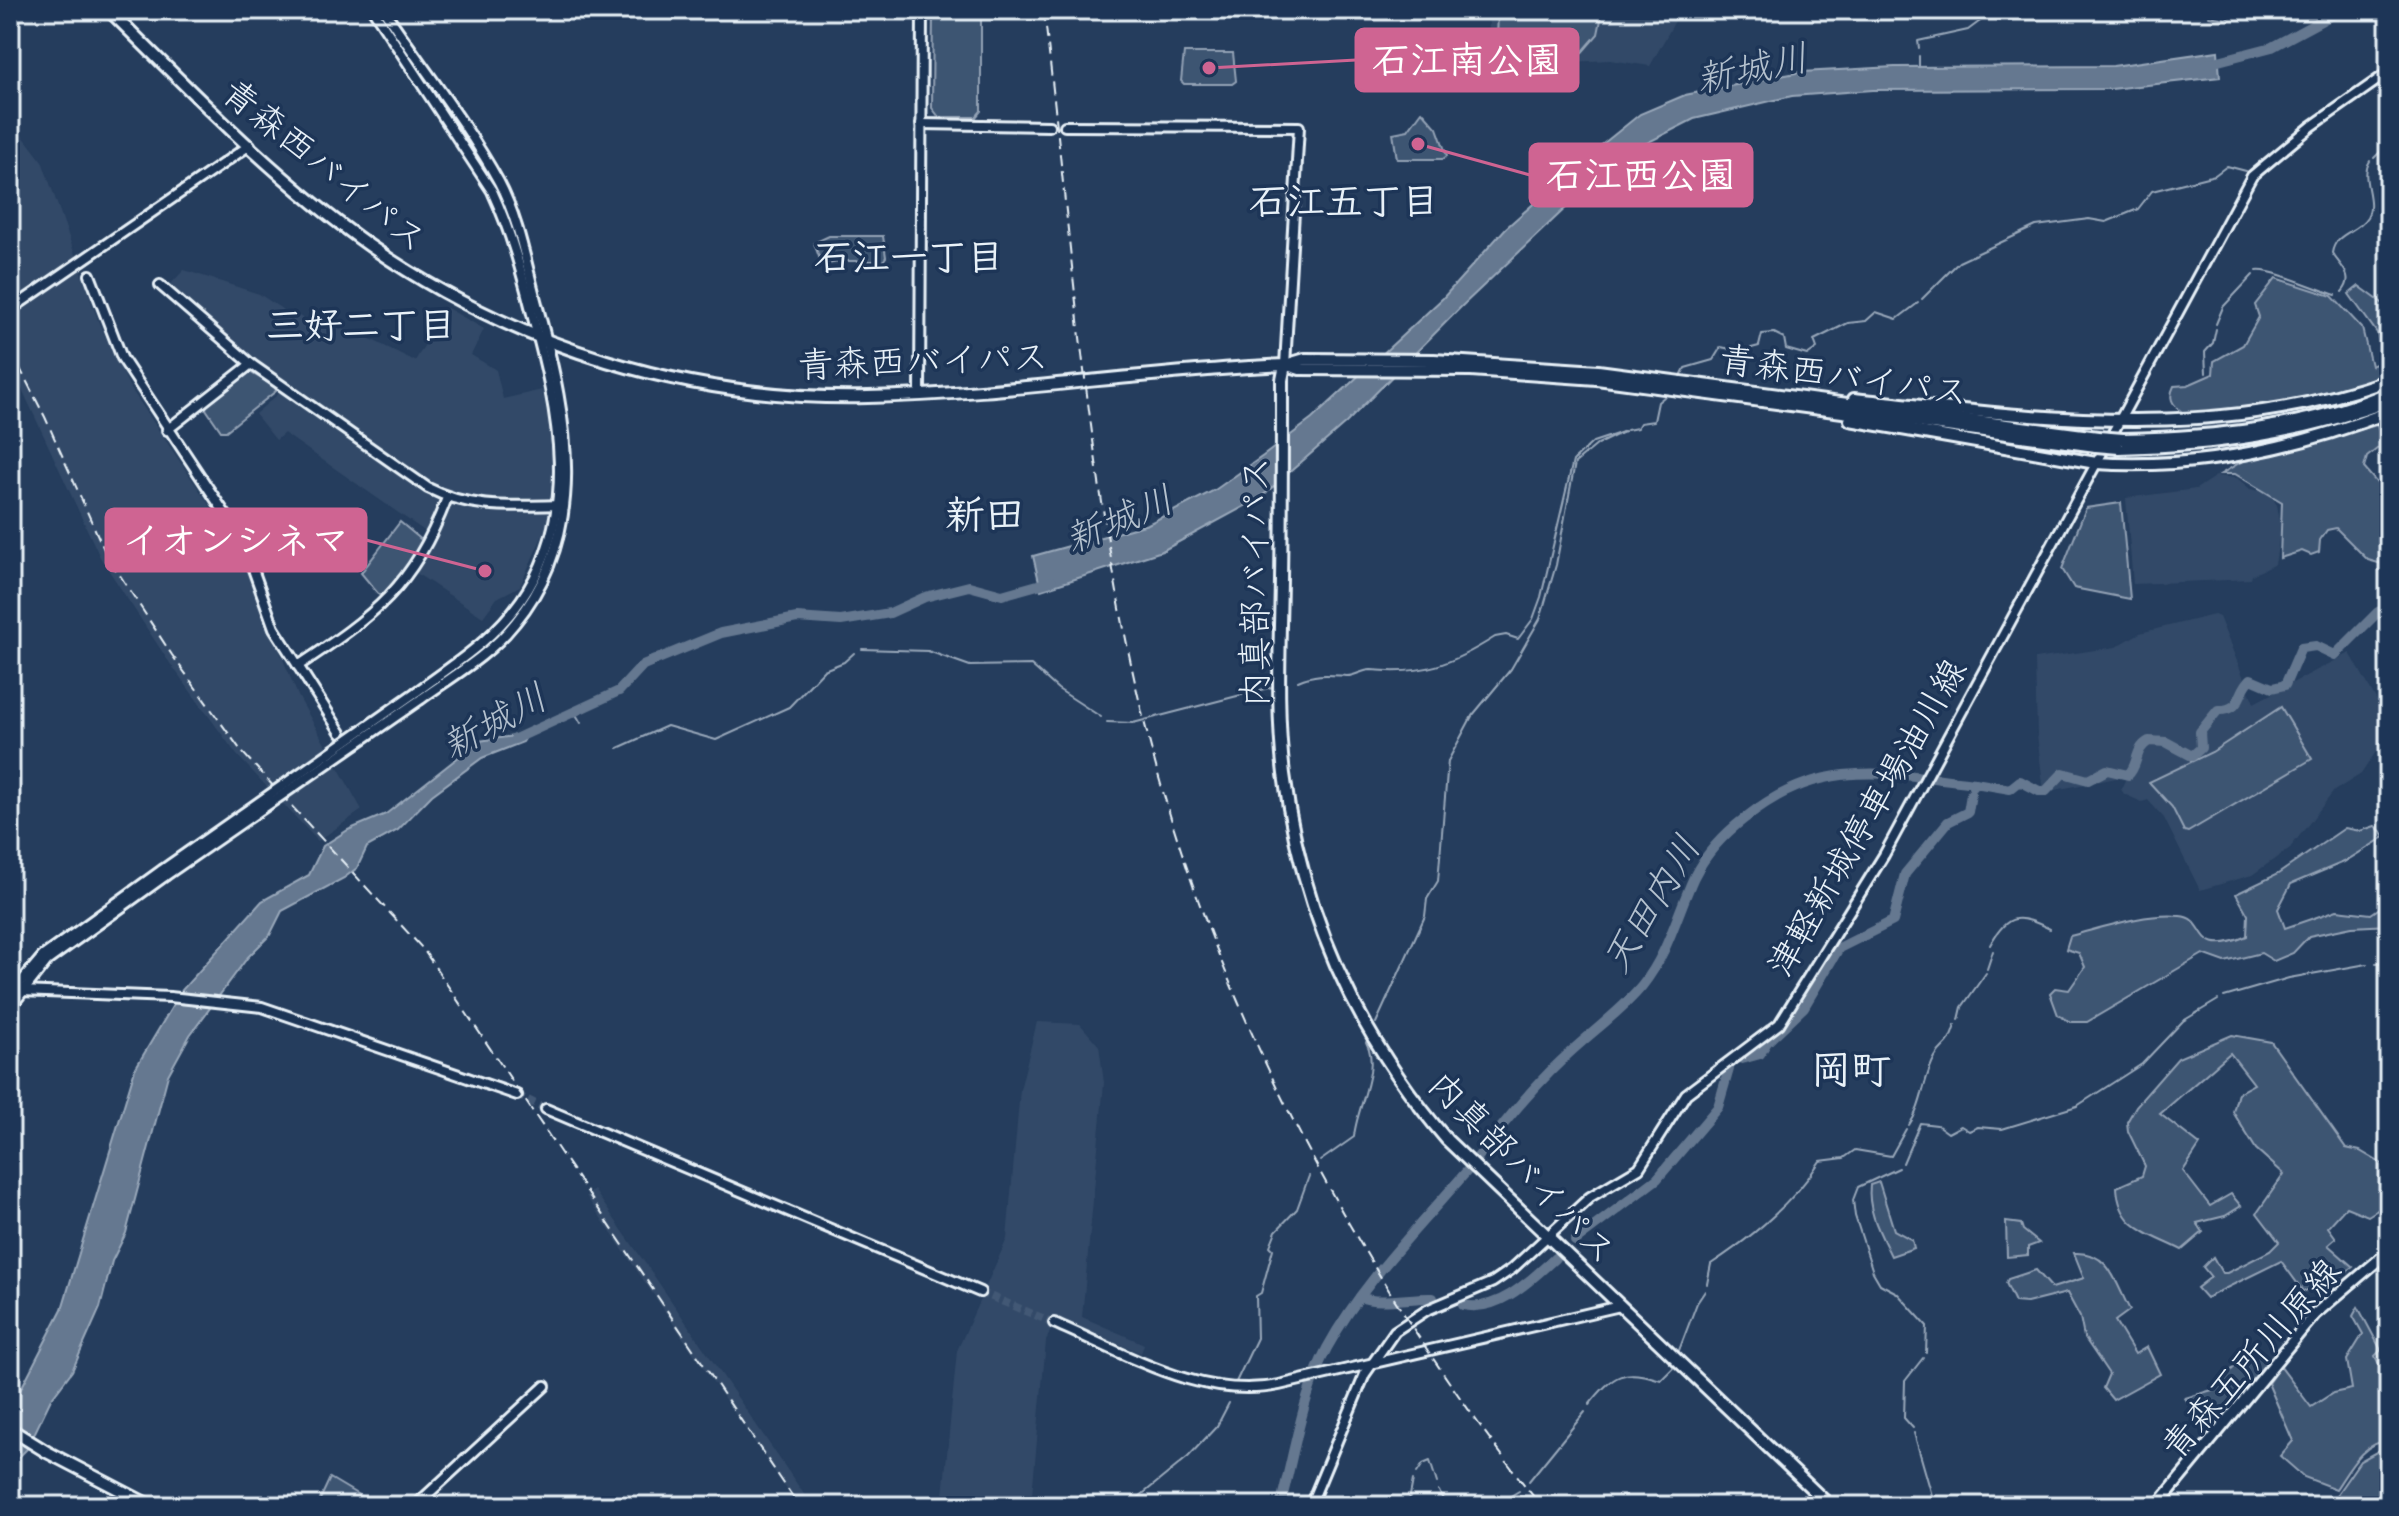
<svg xmlns="http://www.w3.org/2000/svg" width="2399" height="1516" font-family="'Indie Flower','Klee One',sans-serif">
	<rect width="100%" height="100%" fill="#253d5d"/>
	<filter id="ink" filterUnits="userSpaceOnUse"><feTurbulence type="fractalNoise" baseFrequency=".0125" numOctaves="2"/><feDisplacementMap in="SourceGraphic" scale="16" xChannelSelector="R" yChannelSelector="G"/><feConvolveMatrix kernelMatrix="1 2 1 2 8 2 1 2 1" color-interpolation-filters="sRGB"/></filter>
	<g filter="url(#ink)">
		<g fill="#334a68">
			<path d="M1489,10H1681L1650,66L1610,60L1568,62L1514,67L1504,76L1488,80Z"/>
			<path d="M10,119L42,161L99,323L129,386L235,543L298,696L362,810L318,841L237,755L167,659L100,557L10,363Z"/>
			<path d="M184,270L259,294L288,313L366,337L415,361L447,308L484,329L471,355L496,370L503,399L542,390L553,440V490L549,521L520,586L497,598L483,617L416,573L436,539L284,433L276,440L255,414L289,385L167,288Z"/>
			<path d="M2216,476L2237,478L2250,489L2269,493L2277,505L2281,527L2275,564L2252,575L2251,579L2133,584L2126,498L2196,489Z"/>
			<path d="M2214,615L2219,617L2254,703L2350,653L2389,722V732L2361,774L2334,791L2290,848L2252,875L2200,890L2164,818L2148,800L2142,802L2124,794L2121,789L2127,776L2044,792L2037,734L2035,659L2116,647L2140,633Z"/>
			<path d="M1037,1022L1080,1024L1099,1046L1104,1083L1082,1317L1144,1344L1141,1353L1056,1318L1046,1341L1031,1506H942L957,1351L1007,1239L1020,1090Z"/>
			<path d="M594,1190L652,1273L812,1506H798L586,1196Z"/>
		</g>
		<g fill="#3e5472" stroke="#93a2b5" stroke-width="2">
			<path d="M933,10H981V111L976,117H939L932,108Z"/>
			<path d="M1498,10H1603L1598,34L1579,56H1511L1497,41Z"/>
			<path d="M1184,53H1233L1236,81L1232,84H1184L1181,81Z"/>
			<path d="M1422,111L1437,128L1447,156L1443,159H1397L1393,133L1408,130Z"/>
			<path d="M829,236H883L886,257L883,261H843L822,265L814,243Z"/>
			<path d="M2276,278L2332,296L2362,328L2371,366L2384,361L2377,333L2349,294L2359,286L2389,308V374C2345,390 2227,417 2182,412C2172,404 2168,398 2174,386L2188,385L2213,374L2214,361L2243,345L2259,317L2255,305Z"/>
			<path d="M248,371L275,387L276,391L226,431H221L206,409L207,404Z"/>
			<path d="M2377,425L2383,444L2367,457L2364,468L2389,497V566L2368,560L2336,528L2327,530L2320,540L2319,552L2311,555L2302,551L2280,558L2282,502L2235,474H2221L2241,462Z"/>
			<path d="M2121,503L2130,599L2074,588L2062,569L2086,508Z"/>
			<path d="M400,522L424,542L385,596H380L361,573Z"/>
			<path d="M2281,707L2312,759L2188,832L2184,831L2172,807L2149,782L2212,752Z"/>
			<path d="M2375,826L2386,836L2344,862L2291,884L2278,909L2285,928L2337,910L2371,914L2387,903L2389,925L2352,927L2309,936L2293,953L2274,961L2261,953L2225,962L2203,954L2087,1022H2071L2058,1015L2050,993L2055,988L2069,990L2085,967L2079,953L2066,949L2070,936C2105,927 2143,913 2180,916C2210,918 2191,960 2247,936L2248,915L2236,894L2278,874L2345,828L2360,831Z"/>
			<path d="M2232,1035L2271,1042L2346,1148L2360,1151L2389,1168V1211L2384,1206L2368,1216L2346,1207L2328,1227L2336,1238L2328,1245L2353,1267L2318,1292L2303,1291L2281,1261L2206,1298L2197,1288L2211,1277L2203,1267L2213,1257L2222,1273H2227L2270,1251L2279,1242L2257,1213L2284,1174L2256,1149L2233,1112L2238,1093L2254,1084L2230,1053L2160,1114L2200,1145L2183,1171L2210,1206L2231,1194L2241,1206L2225,1216L2197,1223L2203,1232L2182,1250C2149,1233 2119,1229 2117,1187L2142,1176L2145,1166L2128,1131L2127,1122L2136,1106L2178,1058Z"/>
			<path d="M1879,1182L1894,1230L1912,1240L1914,1248L1891,1256C1880,1233 1867,1211 1870,1185Z"/>
			<path d="M2006,1222L2021,1224L2023,1230L2039,1243L2028,1247V1255L2007,1257Z"/>
			<path d="M2074,1253C2110,1251 2115,1282 2130,1310L2115,1321L2135,1354L2147,1347L2160,1374L2113,1400L2103,1388L2109,1374L2084,1337L2080,1317L2067,1293L2027,1303L2015,1302L2006,1283L2008,1279L2036,1270L2052,1288L2084,1278Z"/>
			<path d="M2358,1307L2381,1350L2375,1356L2389,1384V1441C2363,1441 2349,1470 2336,1489L2304,1477L2280,1456L2293,1441L2268,1383L2280,1366L2311,1407L2333,1393L2352,1389L2347,1360L2363,1334L2353,1316Z"/>
			<path d="M2251,1350L2267,1362L2212,1434L2185,1398L2212,1390Z"/>
			<path d="M2389,1445V1506H2349L2335,1497L2360,1461Z"/>
			<path d="M330,1478L377,1506H317Z"/>
		</g>
		<g fill="#657890" stroke="#99a8ba" stroke-width="2">
			<path d="M2218,51L2220,77L2111,89L1873,90L1792,96L1694,119L1631,151L1590,185L1461,307L1346,423L1260,498L1162,551L1041,590L1033,556L1148,524L1215,490L1263,456L1312,419L1443,298L1506,228L1583,160L1640,114L1685,95L1801,72L1895,67L2113,66Z"/>
			<path d="M528,734L523,742L482,758L432,795L398,830L367,847L357,868L344,878L282,911L270,935L248,957L190,1035L168,1075L126,1233L112,1261L100,1308L72,1371L51,1399L27,1449L10,1466V1410L62,1309L135,1069L182,990L262,901L309,875L323,846L348,830L386,814L479,741Z"/>
		</g>
		<g fill="none" stroke-linecap="round" stroke-linejoin="round">
			<g stroke="#99a8ba" stroke-width="2">
				<path d="M2209,16L2226,19L2237,12"/>
				<path d="M1919,48L1918,41L1968,30L1995,10"/>
				<path d="M1919,56V67"/>
				<path d="M2374,158L2389,143"/>
				<path d="M2257,271C2273,269 2319,290 2336,295"/>
				<path d="M2342,292C2356,276 2340,266 2332,253C2335,232 2357,233 2367,217C2377,200 2359,178 2370,161"/>
				<path d="M1922,299L1959,262L2036,226L2089,219L2106,222L2138,209L2152,191L2215,175L2227,166L2246,171"/>
				<path d="M2216,324L2223,307L2253,275"/>
				<path d="M2206,373L2205,352L2213,343L2216,329"/>
				<path d="M1682,374L1685,368L1713,360L1721,347L1740,351L1759,346L1762,334L1774,333L1784,338L1786,349L1807,355L1817,348L1814,340L1848,323L1866,321L1876,312L1897,319L1918,303"/>
				<path d="M1627,430L1637,428L1640,423L1654,421L1658,402L1664,397"/>
				<path d="M2385,607L2389,603"/>
				<path d="M862,649L928,651L970,666L1031,665L1058,689L1101,717"/>
				<path d="M1298,681C1317,673 1328,675 1347,676C1356,676 1362,670 1371,670C1423,675 1451,665 1495,637L1506,635L1518,639L1533,619L1541,597L1573,461L1593,442L1623,432"/>
				<path d="M574,711L581,723"/>
				<path d="M1107,722L1133,723L1272,687"/>
				<path d="M618,748L667,726L716,740L789,707L824,670L844,662L854,653"/>
				<path d="M1990,945C2008,911 2020,915 2050,929"/>
				<path d="M2376,963L2389,962"/>
				<path d="M1987,969L1993,951"/>
				<path d="M2224,997L2289,978L2367,964"/>
				<path d="M1959,1020L1962,1007L1986,973"/>
				<path d="M1376,1023L1425,916L1427,899L1438,881L1448,761L1472,716L1511,669L1540,619L1556,565L1575,463L1598,444L1625,431"/>
				<path d="M1909,1125C1923,1105 1923,1078 1935,1057C1945,1041 1948,1049 1955,1025"/>
				<path d="M1320,1161L1354,1137C1356,1108 1381,1069 1366,1042"/>
				<path d="M1903,1163L1920,1123L1937,1125L1948,1133L1961,1126L1969,1131L1978,1127L2002,1129L2077,1106L2142,1064L2183,1021L2218,1000"/>
				<path d="M1899,1168L1858,1187L1853,1200L1855,1216L1873,1272L1880,1284L1897,1293L1927,1326L1926,1353"/>
				<path d="M1707,1284L1711,1264C1752,1237 1793,1204 1820,1161L1844,1158L1855,1150L1891,1156L1906,1129"/>
				<path d="M1678,1353L1697,1303L1705,1291"/>
				<path d="M1236,1382L1257,1338L1256,1296L1261,1293L1273,1249L1270,1246L1276,1231L1297,1209L1309,1176"/>
				<path d="M1589,1405C1614,1374 1623,1368 1661,1380L1673,1368"/>
				<path d="M1913,1428L1904,1418L1905,1381L1923,1358"/>
				<path d="M1914,1433L1935,1506"/>
				<path d="M1417,1473L1423,1464L1430,1461L1437,1483"/>
				<path d="M1529,1481L1585,1412"/>
				<path d="M1439,1491L1446,1506"/>
				<path d="M1128,1506L1188,1457L1217,1426L1229,1403"/>
				<path d="M1408,1506L1413,1480"/>
				<path d="M1494,1506L1519,1491"/>
			</g>
			<g stroke="#657890" stroke-width="10">
				<path d="M2207,64L2272,47L2341,10"/>
				<path d="M515,739L619,691L643,665L721,633L797,618L841,621L890,613L925,597L969,586L1002,595L1052,581"/>
				<path d="M1973,787L1975,783L2010,789L2020,781L2039,791H2046L2063,773L2088,780L2107,770L2128,775C2139,765 2134,749 2149,741L2166,742L2192,756L2201,748L2200,732L2218,710C2243,711 2237,692 2251,679L2272,688L2285,685L2301,648L2316,646L2335,655L2378,612L2389,607"/>
				<path d="M1742,1059L1760,1054L1767,1042L1804,1007L1839,948L1893,921L1905,874L1948,822L1968,812L1971,794"/>
				<path d="M1475,1161C1502,1125 1529,1091 1562,1060C1587,1035 1620,1013 1642,986C1668,954 1677,914 1694,877C1706,853 1724,834 1745,818C1820,757 1886,773 1975,783"/>
				<path d="M1575,1241L1657,1179L1718,1107L1729,1069"/>
				<path d="M1360,1297C1379,1305 1410,1297 1433,1298"/>
				<path d="M1463,1305C1498,1313 1531,1280 1555,1258"/>
				<path d="M1280,1506C1294,1455 1302,1395 1327,1348C1363,1282 1418,1228 1467,1171"/>
			</g>
			<g stroke="#425874" stroke-width="8" stroke-dasharray="8 4" stroke-linecap="butt">
				<path d="M517,1095L546,1109"/>
				<path d="M980,1292L1054,1323"/>
			</g>
			<g stroke="#e8f1f8" stroke-width="14">
				<g id="secondary">
					<path d="M373,10L492,191C511,232 522,274 533,318C558,412 581,514 521,600C493,640 454,664 416,692"/>
					<path d="M384,10C422,67 466,122 499,182C521,224 527,270 540,315C568,419 590,532 515,623C490,655 453,676 421,699"/>
					<path d="M921,124L1049,126"/>
					<path d="M1065,126L1299,127L1285,365"/>
					<path d="M90,275L122,358L230,521L249,558L274,628L341,733"/>
					<path d="M160,285L251,364L428,488C471,510 513,506 560,505"/>
					<path d="M10,310L250,145"/>
					<path d="M920,395L922,10"/>
					<path d="M167,430L251,364"/>
					<path d="M298,666C375,615 413,587 447,498"/>
					<path d="M21,991L170,997L262,1007L517,1095"/>
					<path d="M10,995L43,956L162,870"/>
					<path d="M10,1008L47,961L165,876"/>
					<path d="M546,1109L980,1292"/>
					<path d="M1054,1323C1125,1353 1200,1401 1279,1385L1620,1306"/>
					<path d="M415,1506L545,1386"/>
					<path d="M1310,1506L1365,1374L1395,1331L1427,1310L1493,1282L1512,1269L1590,1197L1639,1168L1686,1094L1779,1024L1884,855L2252,176L2312,126L2389,72"/>
				</g>
			</g>
			<g stroke="#e8f1f8" stroke-width="15">
				<path id="primary" d="M2157,1506L2315,1314L2389,1251"/>
			</g>
			<g stroke="#e8f1f8" stroke-width="16">
				<g id="highway">
					<path d="M109,10C192,92 275,179 370,246C516,348 691,401 868,397C1008,394 1146,371 1285,365L1305,359L1434,360L1598,371L2098,437"/>
					<path d="M1285,365L1282,380C1282,447 1282,513 1281,580C1280,644 1276,710 1284,774C1301,912 1357,1035 1447,1140L1830,1506"/>
					<path d="M1287,365L1300,369L1471,370L1597,379L2096,446"/>
					<path d="M1854,399C2036,417 2212,443 2389,380"/>
					<path d="M1850,420L2096,463C2197,470 2294,449 2389,412"/>
					<path d="M2123,439C2213,437 2305,429 2389,392"/>
					<path d="M2119,448C2216,445 2298,434 2389,401"/>
					<path d="M10,1429L47,1452L151,1506"/>
				</g>
			</g>
			<use href="#secondary" stroke="#1d3557" stroke-width="8"/>
			<use href="#primary" stroke="#1d3557" stroke-width="9"/>
			<use href="#highway" stroke="#1d3557" stroke-width="10"/>
			<g stroke="#e8f1f8" stroke-width="2" stroke-dasharray="12 6" stroke-linecap="butt">
				<path d="M1044,10C1070,231 1086,455 1133,673C1199,979 1348,1262 1541,1506"/>
				<path d="M10,349L45,417L106,554L172,655L242,752L423,949L799,1506"/>
			</g>
			<g stroke="#e8f1f8" stroke-width="14" stroke-linecap="butt">
				<g id="secondary-bridge">
					<path d="M162,870L416,692"/>
					<path d="M165,876L421,699"/>
				</g>
			</g>
			<g stroke="#e8f1f8" stroke-width="16" stroke-linecap="butt">
				<g id="highway-bridge">
					<path d="M2098,437L2123,439"/>
					<path d="M2096,446L2119,448"/>
				</g>
			</g>
			<use href="#secondary-bridge" stroke="#1d3557" stroke-width="8"/>
			<use href="#highway-bridge" stroke="#1d3557" stroke-width="10"/>
		</g>
	</g>
	<g text-anchor="middle" stroke-width="7" stroke-linejoin="round" paint-order="stroke">
		<g font-size="36" fill="#e8f1f8" stroke="#1d3557">
			<text transform="translate(325 165) rotate(39)" y="13">青森西バイパス</text>
			<text transform="translate(923 360) rotate(-2)" y="13">青森西バイパス</text>
			<text transform="translate(1844 375) rotate(8)" y="13">青森西バイパス</text>
			<text transform="translate(1254 582) rotate(-90)" y="13">内真部バイパス</text>
			<text transform="translate(1866 817) rotate(-60)" y="13">津軽新城停車場油川線</text>
			<text transform="translate(1523 1167) rotate(46)" y="13">内真部バイパス</text>
			<text transform="translate(2250 1358) rotate(-49)" y="13">青森五所川原線</text>
		</g>
		<g font-size="38" font-style="italic" fill="#b4c1ce" stroke="#1d3557">
			<text transform="translate(1752 68) rotate(-12)" y="13">新城川</text>
			<text transform="translate(1119 519) rotate(-23)" y="13">新城川</text>
			<text transform="translate(494 721) rotate(-29)" y="13">新城川</text>
			<text transform="translate(1651 904) rotate(-59)" y="13">天田内川</text>
		</g>
		<g font-size="38" font-weight="bold" fill="#e8f1f8" stroke="#1d3557">
			<text x="1344" y="214">石江五丁目</text>
			<text x="909" y="270">石江一丁目</text>
			<text x="361" y="338">三好二丁目</text>
		</g>
		<g font-size="40" font-weight="bold" fill="#e8f1f8" stroke="#1d3557">
			<text x="985" y="528">新田</text>
			<text x="1851" y="1083">岡町</text>
		</g>
	</g>
	<path fill="none" stroke="#cf6492" stroke-width="3" d="M1209 68L1356 60M1418 144L1530 175M485 571L366 540"/>
	<g fill="#cf6492" stroke="#1d3557" stroke-width="3">
		<circle cx="1209" cy="68" r="8"/>
		<circle cx="1418" cy="144" r="8"/>
		<circle cx="485" cy="571" r="8"/>
	</g>
	<g fill="#cf6492" stroke="#cf6492" stroke-width="3">
		<rect x="1356" y="29" width="222" height="62" rx="8"/>
		<rect x="1530" y="144" width="222" height="62" rx="8"/>
		<rect x="106" y="509" width="260" height="62" rx="8"/>
	</g>
	<g font-size="38" text-anchor="middle" font-weight="bold" fill="#fff">
		<text x="1467" y="73">石江南公園</text>
		<text x="1641" y="188">石江西公園</text>
		<text x="236" y="553">イオンシネマ</text>
	</g>
	<rect width="2399" height="1516" fill="none" stroke="#1d3557" stroke-width="40"/>
	<rect x="20" y="20" width="2359" height="1476" fill="none" stroke="#e8f1f8" stroke-width="3" filter="url(#ink)"/>
</svg>
